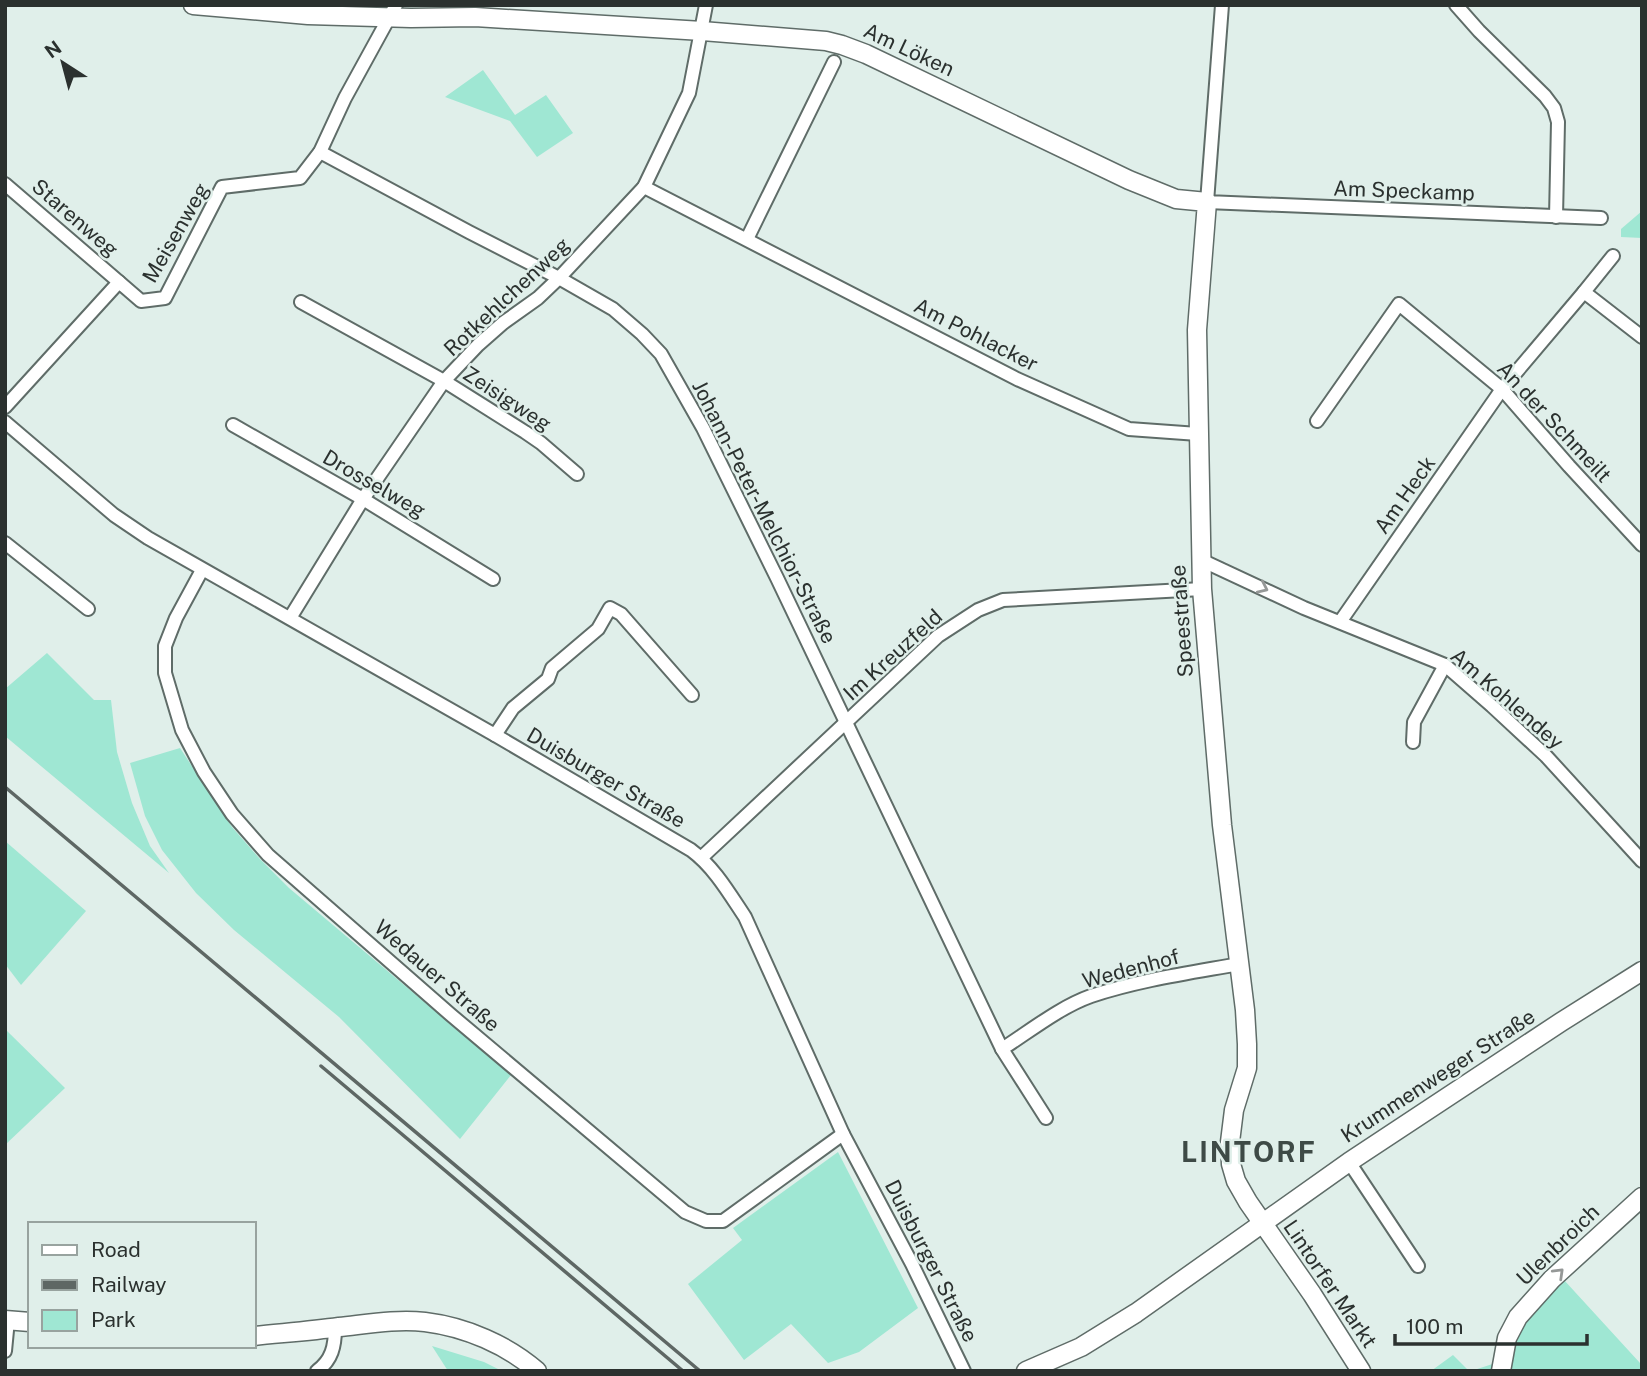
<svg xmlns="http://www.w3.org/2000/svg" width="1647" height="1376" font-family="'Public Sans',sans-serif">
	<rect width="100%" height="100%" fill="#e0efea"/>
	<g fill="#9fe7d3">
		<path d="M483,70L515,115L546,95L573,133L537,157L510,121L445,97Z"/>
		<path d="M1642,211V238L1621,237V229Z"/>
		<path d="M47,653L94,700H111L117,752L132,803L150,846L169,873L5,736V689Z"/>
		<path d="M180,748L232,827L260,859L289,888L511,1075L460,1139L339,1017L234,930L196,893L162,850L145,816L130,763Z"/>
		<path d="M5,841L86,911L21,985L5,964Z"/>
		<path d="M5,1029L65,1088L5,1145Z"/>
		<path d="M838,1152L918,1308L859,1352L828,1363L791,1324L744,1360L688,1284L742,1240L733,1228Z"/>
		<path d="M1564,1280L1640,1363L1642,1362V1371H1471L1511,1358L1522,1327L1540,1301Z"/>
		<path d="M432,1346L484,1362L502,1371H448Z"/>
		<path d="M1453,1355L1469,1371H1431Z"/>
	</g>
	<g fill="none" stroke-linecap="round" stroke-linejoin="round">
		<g stroke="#5f6c68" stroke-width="16">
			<g id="street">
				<path d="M1222,5L1207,202L1601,218"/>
				<path d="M1456,5L1479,31L1545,96L1554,108L1558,122L1556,217"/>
				<path d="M320,152L469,232L559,278L613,309L642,334L661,354L703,428L777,578L1002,1049L1046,1118"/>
				<path d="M5,184L119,282"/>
				<path d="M644,187L1017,379L1129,429L1198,434"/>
				<path d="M747,239L834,62"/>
				<path d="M1613,256L1584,292L1642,337"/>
				<path d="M301,302L444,381L525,432L541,443L577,474"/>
				<path d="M5,407L119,282L141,301L165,298L222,187L300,178L320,152L345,98L396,5"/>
				<path d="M1317,421L1399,304L1502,389L1569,466L1642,545"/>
				<path d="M5,422L114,515L148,538L495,735L691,850C714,867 729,893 745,917L843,1134L912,1264L964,1371"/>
				<path d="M233,425L363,499L493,579"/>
				<path d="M5,543L88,609"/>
				<path d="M1201,560L1304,608L1445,665L1492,706L1546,756L1642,861"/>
				<path d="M202,570L176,618L165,646V673L182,730L204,772L232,814L268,855L451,1015L685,1212L706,1221H723L843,1134"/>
				<path d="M290,618L363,499L444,381L478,345L503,323L538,298L559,278L644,187L689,93L706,5"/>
				<path d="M1340,622L1502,389L1584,292"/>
				<path d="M495,735L513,708L548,679L552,668L598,629L610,608L621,614L692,695"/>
				<path d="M1413,742L1414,722L1445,665"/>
				<path d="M701,858L938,636L978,610L1003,600L1202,589"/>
				<path d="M1002,1049C1030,1031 1060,1007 1091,996C1139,980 1189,973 1239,964"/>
				<path d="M1349,1162L1418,1266"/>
				<path d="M5,1351L8,1320"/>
				<path d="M317,1371C332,1360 335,1346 335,1328"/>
			</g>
		</g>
		<g stroke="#5f6c68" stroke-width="21">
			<g id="secondary">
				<path d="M193,5L308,15L411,18L475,17L702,31L826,41L842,45L866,54L1129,180L1176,199L1207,202L1197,330L1202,589L1222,825L1245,1010L1247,1044V1068L1234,1110L1230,1142L1231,1164L1236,1181L1248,1202L1312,1294L1361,1371"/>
				<path d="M5,1320L30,1322"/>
				<path d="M254,1336C282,1333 311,1331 339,1327C368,1324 396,1319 425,1322C466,1327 507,1345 537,1371"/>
				<path d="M1026,1371L1081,1347L1136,1313L1349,1162L1561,1022L1642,971"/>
				<path d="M1501,1371L1507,1338L1518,1317L1552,1279L1642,1197"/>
			</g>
		</g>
		<use href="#street" stroke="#fff" stroke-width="12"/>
		<use href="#secondary" stroke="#fff" stroke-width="18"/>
		<g stroke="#5e6764" stroke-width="3.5">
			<path d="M5,787L700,1371"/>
			<path d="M321,1066L683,1371"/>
		</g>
	</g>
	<defs><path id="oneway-chevron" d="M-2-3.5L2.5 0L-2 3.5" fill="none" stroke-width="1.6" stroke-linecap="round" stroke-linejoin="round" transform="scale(1.75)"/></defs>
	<g stroke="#959897">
		<use href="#oneway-chevron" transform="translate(1263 588) rotate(25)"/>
		<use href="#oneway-chevron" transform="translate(1559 1273) rotate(-44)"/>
	</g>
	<g text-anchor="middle" stroke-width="5" stroke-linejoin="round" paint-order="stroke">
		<g font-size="21" fill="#2b312f" stroke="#e0efea">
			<text transform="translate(909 50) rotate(25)" y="7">Am Löken</text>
			<text transform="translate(1404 191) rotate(2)" y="7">Am Speckamp</text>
			<text transform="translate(75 218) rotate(41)" y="7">Starenweg</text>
			<text transform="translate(176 233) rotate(-60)" y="7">Meisenweg</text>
			<text transform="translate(507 297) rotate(-43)" y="7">Rotkehlchenweg</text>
			<text transform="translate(976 335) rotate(27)" y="7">Am Pohlacker</text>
			<text transform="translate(507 399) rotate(33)" y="7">Zeisigweg</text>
			<text transform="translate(1554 422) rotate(47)" y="7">An der Schmeilt</text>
			<text transform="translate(374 484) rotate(30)" y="7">Drosselweg</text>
			<text transform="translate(1405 495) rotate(-55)" y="7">Am Heck</text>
			<text transform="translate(764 512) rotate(63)" y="7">Johann-Peter-Melchior-Straße</text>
			<text transform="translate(1182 621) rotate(-94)" y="7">Speestraße</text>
			<text transform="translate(893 655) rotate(-42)" y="7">Im Kreuzfeld</text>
			<text transform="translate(1507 699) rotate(41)" y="7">Am Kohlendey</text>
			<text transform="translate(606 778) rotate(30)" y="7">Duisburger Straße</text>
			<text transform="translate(1131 969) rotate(-15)" y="7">Wedenhof</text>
			<text transform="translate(437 976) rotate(41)" y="7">Wedauer Straße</text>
			<text transform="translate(1438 1076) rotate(-33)" y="7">Krummenweger Straße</text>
			<text transform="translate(1558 1245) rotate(-44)" y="7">Ulenbroich</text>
			<text transform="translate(931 1261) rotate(63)" y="7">Duisburger Straße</text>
			<text transform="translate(1330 1284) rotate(56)" y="7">Lintorfer Markt</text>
		</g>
		<g font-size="28" font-weight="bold" letter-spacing="2" fill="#3e4a46" stroke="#e0efea">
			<text x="1249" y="1162">LINTORF</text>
		</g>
	</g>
	<rect width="1647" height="1376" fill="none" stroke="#2b312f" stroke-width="14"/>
	<rect x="28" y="1222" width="228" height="126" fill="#e0efea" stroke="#98a39f" stroke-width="2"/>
	<rect x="42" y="1245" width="35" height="10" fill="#ffffff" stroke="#98a39f" stroke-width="2"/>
	<text x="91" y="1257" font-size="21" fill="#2b312f">Road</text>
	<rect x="42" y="1280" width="35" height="10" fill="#5e6764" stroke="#98a39f" stroke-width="2"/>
	<text x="91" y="1292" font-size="21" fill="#2b312f">Railway</text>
	<rect x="42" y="1310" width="35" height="21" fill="#9fe7d3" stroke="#98a39f" stroke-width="2"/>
	<text x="91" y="1327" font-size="21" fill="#2b312f">Park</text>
	<g transform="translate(63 63) rotate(324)" stroke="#e0efea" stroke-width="5" paint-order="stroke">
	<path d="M0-5L12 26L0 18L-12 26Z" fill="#2b312f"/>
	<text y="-10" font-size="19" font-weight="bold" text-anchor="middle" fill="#2b312f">N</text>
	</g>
	<path d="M1395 1334v10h192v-10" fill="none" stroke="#2b312f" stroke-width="3.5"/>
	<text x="1406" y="1334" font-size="21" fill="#2b312f" stroke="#e0efea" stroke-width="5" paint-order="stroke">100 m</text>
</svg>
